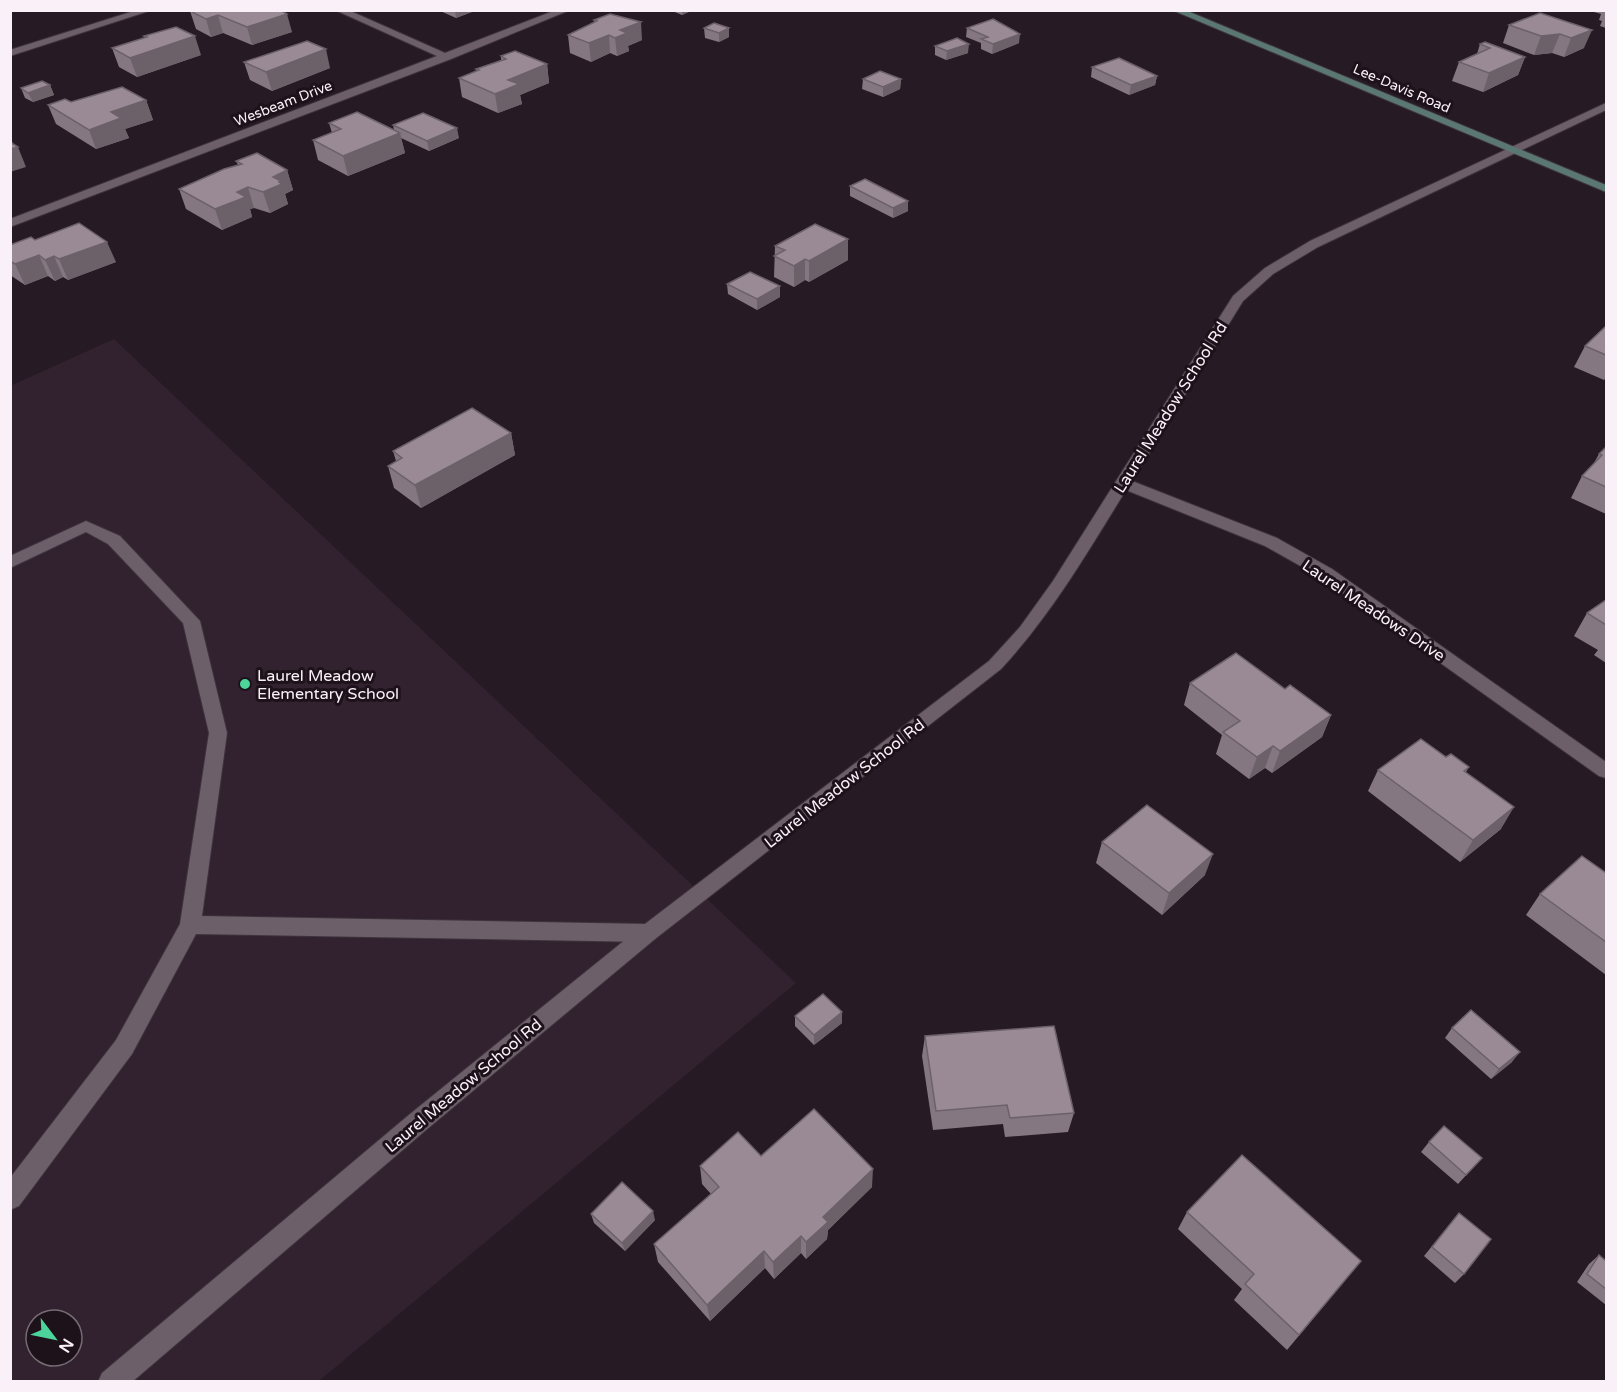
<svg xmlns="http://www.w3.org/2000/svg" width="1617" height="1392" font-family="'Varela Round',sans-serif">
	<rect width="100%" height="100%" fill="#261a24"/>
	<path fill="#32212f" fill-rule="evenodd" d="M114,339L796,983L319,1381H11L10,386ZM36,1320H72V1356H36Z"/>
	<g fill="none" stroke-linecap="round" stroke-linejoin="round">
		<g stroke="#3e343c" stroke-width="2">
			<path id="service" d="M86,521L120,536L200,621L227,733L202,916L648,924L655,927L658,933L655,939L648,942L196,934L132,1054L19,1206L10,1210V1178L116,1040L180,924L209,733L183,623L108,544L86,532L10,568V556Z"/>
		</g>
		<g stroke="#3e343c" stroke-width="2">
			<g id="minor">
				<path d="M137,10H152L10,56V50Z"/>
				<path d="M335,10H348L445,53L556,10H570L451,59L10,227V219L437,56Z"/>
				<path d="M1606,103V110L1318,247L1273,274L1243,301L1132,481L1277,538L1332,569L1606,762V778L1599,776L1320,577L1265,546L1126,490C1087,553 1051,615 1001,669L655,939L426,1130L132,1382H98L102,1373L410,1114L641,927L989,661L1020,627L1053,581L1233,296L1265,268L1310,241Z"/>
			</g>
		</g>
		<g stroke="#3e343c" stroke-width="2">
			<path id="secondary" d="M1172,10H1185L1606,185V192Z"/>
		</g>
		<use href="#service" fill="#6d5f6a" fill-rule="evenodd"/>
		<use href="#minor" fill="#6d5f6a" fill-rule="evenodd"/>
		<use href="#secondary" fill="#5a7871" fill-rule="evenodd"/>
	</g>
	<g fill="#847781">
		<path d="M268,10L292,32L252,45L223,33L211,37L196,29L190,11Z"/>
		<path d="M438,10H477L456,18Z"/>
		<path d="M670,10H693L682,15Z"/>
		<path d="M1595,10H1606V28L1600,26L1602,21L1599,20L1601,14L1594,12Z"/>
		<path d="M1540,13L1584,48L1564,57L1552,53L1534,55L1503,43L1509,25Z"/>
		<path d="M594,20L642,40L628,46L629,51L617,56L610,53L591,62L570,53L568,35L594,23Z"/>
		<path d="M704,28H729V37L719,42L705,38Z"/>
		<path d="M967,28L1019,43L992,54L981,49V43L966,37Z"/>
		<path d="M144,36L201,55L137,77L119,67L112,48L145,38Z"/>
		<path d="M1480,44L1525,57L1518,75L1483,92L1452,81L1459,62L1477,54Z"/>
		<path d="M935,46L968,53L946,60L935,55Z"/>
		<path d="M501,56L547,64L549,83L520,95L522,104L498,113L462,97L459,78L476,71V69L501,60Z"/>
		<path d="M244,62L330,68L272,91L250,80Z"/>
		<path d="M1092,67L1157,76L1155,85L1129,95L1091,77Z"/>
		<path d="M863,79H901L900,89L883,97L862,89Z"/>
		<path d="M50,85L54,95L33,102L25,98L21,88Z"/>
		<path d="M146,100L153,120L125,129L129,138L96,149L56,124L48,105Z"/>
		<path d="M329,123L394,130L393,125L459,138L429,151L401,138L405,153L348,176L318,160L313,140L332,133Z"/>
		<path d="M236,161L287,170L293,190L285,194L288,204L270,213L254,208L250,209L252,217L222,230L186,209L179,189L238,165Z"/>
		<path d="M850,186L908,201V211L893,218L850,196Z"/>
		<path d="M848,239V260L809,282L805,280L794,287L774,277L775,246Z"/>
		<path d="M35,240L116,262L68,280L63,277L55,281L48,276L25,285L10,275V245Z"/>
		<path d="M727,284L780,286V297L757,310L728,294Z"/>
		<path d="M1606,326V378L1604,380L1574,367L1585,346Z"/>
		<path d="M511,433L515,455L421,508L394,488L388,466L396,461L393,451Z"/>
		<path d="M1606,447V514L1571,498L1582,476L1594,463L1599,454Z"/>
		<path d="M1606,600V663L1594,655L1598,650L1574,636L1587,613Z"/>
		<path d="M1190,683L1285,689L1331,715L1322,737L1272,773L1265,768L1249,779L1216,754L1222,735L1184,705Z"/>
		<path d="M1446,757L1469,767L1466,772L1501,829L1460,862L1368,791L1378,770Z"/>
		<path d="M1102,842L1205,875L1162,915L1096,863Z"/>
		<path d="M1606,873V975L1526,915L1540,894Z"/>
		<path d="M842,1012V1023L814,1045L795,1026V1016Z"/>
		<path d="M1452,1028L1512,1062L1491,1079L1445,1038Z"/>
		<path d="M925,1036L1074,1113L1068,1132L1005,1137L1003,1124L933,1130L922,1056Z"/>
		<path d="M1429,1142L1482,1158L1458,1184L1421,1152Z"/>
		<path d="M761,1156L872,1187L828,1230L827,1239L806,1259L801,1253L774,1279L765,1268L710,1321L658,1262L654,1244L711,1194L702,1184L700,1166Z"/>
		<path d="M1187,1212L1347,1278L1287,1350L1234,1300L1242,1289L1178,1229Z"/>
		<path d="M1459,1213L1464,1274L1455,1283L1424,1256Z"/>
		<path d="M591,1214L655,1220L625,1251L594,1223Z"/>
		<path d="M1599,1255L1606,1261V1305L1577,1282L1589,1264Z"/>
	</g>
	<g fill="#6c6169">
		<path d="M455,10H477L456,18Z"/>
		<path d="M682,10H693L682,15Z"/>
		<path d="M287,14L292,32L252,45L247,27Z"/>
		<path d="M218,15L223,33L211,37L206,19Z"/>
		<path d="M641,22L642,40L628,46L629,51L617,56L615,38L620,30Z"/>
		<path d="M729,28V37L719,42V33Z"/>
		<path d="M1592,30L1584,48L1564,57L1571,38Z"/>
		<path d="M1020,34L1019,43L992,54L993,44Z"/>
		<path d="M1560,34L1552,53L1534,55L1541,36Z"/>
		<path d="M609,35L610,53L591,62L589,43Z"/>
		<path d="M195,36L201,55L137,77L130,58Z"/>
		<path d="M969,44L968,53L946,60L947,51Z"/>
		<path d="M326,49L330,68L272,91L266,72Z"/>
		<path d="M1525,57L1518,75L1483,92L1489,73Z"/>
		<path d="M547,64L549,83L520,95L522,104L498,113L495,94L508,80Z"/>
		<path d="M1157,76L1155,85L1129,95L1131,85Z"/>
		<path d="M901,79L900,89L883,97V87Z"/>
		<path d="M50,85L54,95L33,102L28,93Z"/>
		<path d="M146,100L153,120L125,129L129,138L96,149L89,130L111,112Z"/>
		<path d="M457,128L459,138L429,151L427,141Z"/>
		<path d="M400,133L405,153L348,176L343,156Z"/>
		<path d="M12,141L15,148L18,147L26,167L10,172V142Z"/>
		<path d="M287,170L293,190L285,194L288,204L270,213L263,192L273,177Z"/>
		<path d="M248,187L254,208L250,209L252,217L222,230L215,209L237,192Z"/>
		<path d="M908,201V211L893,218V208Z"/>
		<path d="M848,239V260L809,282V261Z"/>
		<path d="M107,242L116,262L68,280L59,259Z"/>
		<path d="M39,255L48,276L25,285L15,264Z"/>
		<path d="M54,256L63,277L55,281L45,260Z"/>
		<path d="M805,259V280L794,287V266Z"/>
		<path d="M780,286V297L757,310V299Z"/>
		<path d="M511,433L515,455L421,508L415,485Z"/>
		<path d="M1331,715L1322,737L1272,773L1280,751Z"/>
		<path d="M1273,746L1265,768L1249,779L1257,757Z"/>
		<path d="M1514,807L1501,829L1460,862L1473,840Z"/>
		<path d="M1213,854L1205,875L1162,915L1169,893Z"/>
		<path d="M842,1012V1023L814,1045V1035Z"/>
		<path d="M1520,1052L1512,1062L1491,1079L1499,1069Z"/>
		<path d="M873,1169L872,1187L828,1230L827,1239L806,1259V1242L823,1217Z"/>
		<path d="M653,1211L655,1220L625,1251L622,1243Z"/>
		<path d="M801,1236V1253L774,1279L773,1262Z"/>
		<path d="M764,1251L765,1268L710,1321L707,1305Z"/>
	</g>
	<g fill="#9a8a96" stroke="#6c6169" stroke-width="1.5">
		<path d="M192,10H280L287,14L247,27L218,15L206,19L190,11Z"/>
		<path d="M1540,13L1592,30L1571,38L1560,34L1541,36L1509,25Z"/>
		<path d="M610,14L641,22L620,30L627,33L615,38L609,35L589,43L568,35L597,21L594,20Z"/>
		<path d="M993,19L1020,34L993,44L981,39L988,37L967,28Z"/>
		<path d="M714,23L729,28L719,33L704,28Z"/>
		<path d="M176,27L195,36L130,58L112,48L147,37L144,36Z"/>
		<path d="M957,38L969,44L947,51L935,46Z"/>
		<path d="M307,41L326,49L266,72L244,62Z"/>
		<path d="M1485,42L1525,57L1489,73L1459,62L1490,48L1480,44Z"/>
		<path d="M515,51L547,64L508,80L519,84L495,94L459,78L479,70L476,69L506,59L501,56Z"/>
		<path d="M1119,58L1157,76L1131,85L1092,67Z"/>
		<path d="M880,71L901,79L883,87L863,79Z"/>
		<path d="M42,81L50,85L28,93L21,88Z"/>
		<path d="M122,87L146,100L111,112L121,118L89,130L48,105L65,99L71,102Z"/>
		<path d="M357,112L400,133L343,156L313,140L341,129L329,123Z"/>
		<path d="M423,113L457,128L427,141L393,125Z"/>
		<path d="M10,142L18,147L10,149Z"/>
		<path d="M257,153L287,170L273,177L281,181L279,182L282,184L263,192L248,187L237,192L246,197L215,209L179,189L224,169L242,164L236,161Z"/>
		<path d="M865,179L908,201L893,208L850,186Z"/>
		<path d="M79,223L107,242L59,259L54,256L45,260L39,255L15,264L10,261V245L31,237L35,240Z"/>
		<path d="M815,224L848,239L809,261L805,259L794,266L774,256L785,250L775,246Z"/>
		<path d="M750,272L780,286L757,299L727,284Z"/>
		<path d="M1606,326V355L1585,346Z"/>
		<path d="M472,408L511,433L415,485L388,466L402,458L393,451Z"/>
		<path d="M1606,447V487L1582,476L1602,455L1599,454Z"/>
		<path d="M1606,600V625L1587,613Z"/>
		<path d="M1236,653L1285,689L1290,685L1331,715L1280,751L1273,746L1257,757L1223,732L1240,721L1190,683Z"/>
		<path d="M1421,739L1446,757L1451,754L1469,767L1464,771L1514,807L1473,840L1378,770Z"/>
		<path d="M1147,805L1213,854L1169,893L1102,842Z"/>
		<path d="M1582,856L1606,873V942L1540,894Z"/>
		<path d="M823,994L842,1012L814,1035L795,1016Z"/>
		<path d="M1471,1010L1520,1052L1499,1069L1452,1028Z"/>
		<path d="M1054,1026L1074,1113L1010,1118L1007,1105L936,1111L925,1036Z"/>
		<path d="M814,1109L873,1169L823,1217L828,1222L806,1242L801,1236L773,1262L764,1251L707,1305L654,1244L719,1187L700,1166L738,1132L761,1156Z"/>
		<path d="M1444,1126L1482,1158L1466,1175L1429,1142Z"/>
		<path d="M1242,1155L1361,1261L1299,1335L1245,1284L1254,1274L1187,1212Z"/>
		<path d="M622,1182L653,1211L622,1243L591,1214Z"/>
		<path d="M1459,1213L1491,1239L1464,1274L1432,1247Z"/>
		<path d="M1599,1255L1606,1261V1289L1587,1274Z"/>
	</g>
	<circle fill="#4cd49b" stroke="#1d111a" stroke-width="2" cx="245" cy="684" r="6"/>
	<g text-anchor="middle" stroke-width="6" stroke-linejoin="round" paint-order="stroke">
		<g font-size="14" fill="#faf1f8" stroke="#1d111a">
			<text transform="translate(1402 88) rotate(23)" y="5">Lee-Davis Road</text>
			<text transform="translate(283 103) rotate(-21)" y="5">Wesbeam Drive</text>
		</g>
		<g font-size="16" fill="#faf1f8" stroke="#1d111a">
			<text transform="translate(1170 407) rotate(-58)" y="6">Laurel Meadow School Rd</text>
			<text transform="translate(1374 610) rotate(34)" y="6">Laurel Meadows Drive</text>
			<text transform="translate(844 783) rotate(-38)" y="6">Laurel Meadow School Rd</text>
			<text transform="translate(463 1085) rotate(-40)" y="6">Laurel Meadow School Rd</text>
		</g>
		<g font-size="16" fill="#faf1f8" stroke="#1d111a" text-anchor="start">
			<text x="257" y="681">Laurel Meadow<tspan x="257" dy="18">Elementary School</tspan></text>
		</g>
	</g>
	<rect width="1617" height="1392" fill="none" stroke="#faf1f8" stroke-width="24"/>
	<g transform="translate(54 1338) rotate(122)"><circle r="28" fill="#1d111a" stroke="#756b73" stroke-width="1.5"/>
	<path d="M0-4.5L10 22L0 15L-10 22Z" fill="#4cd49b"/>
	<text y="-9" font-size="16" font-weight="bold" text-anchor="middle" fill="#faf1f8">N</text>
	</g>
</svg>
